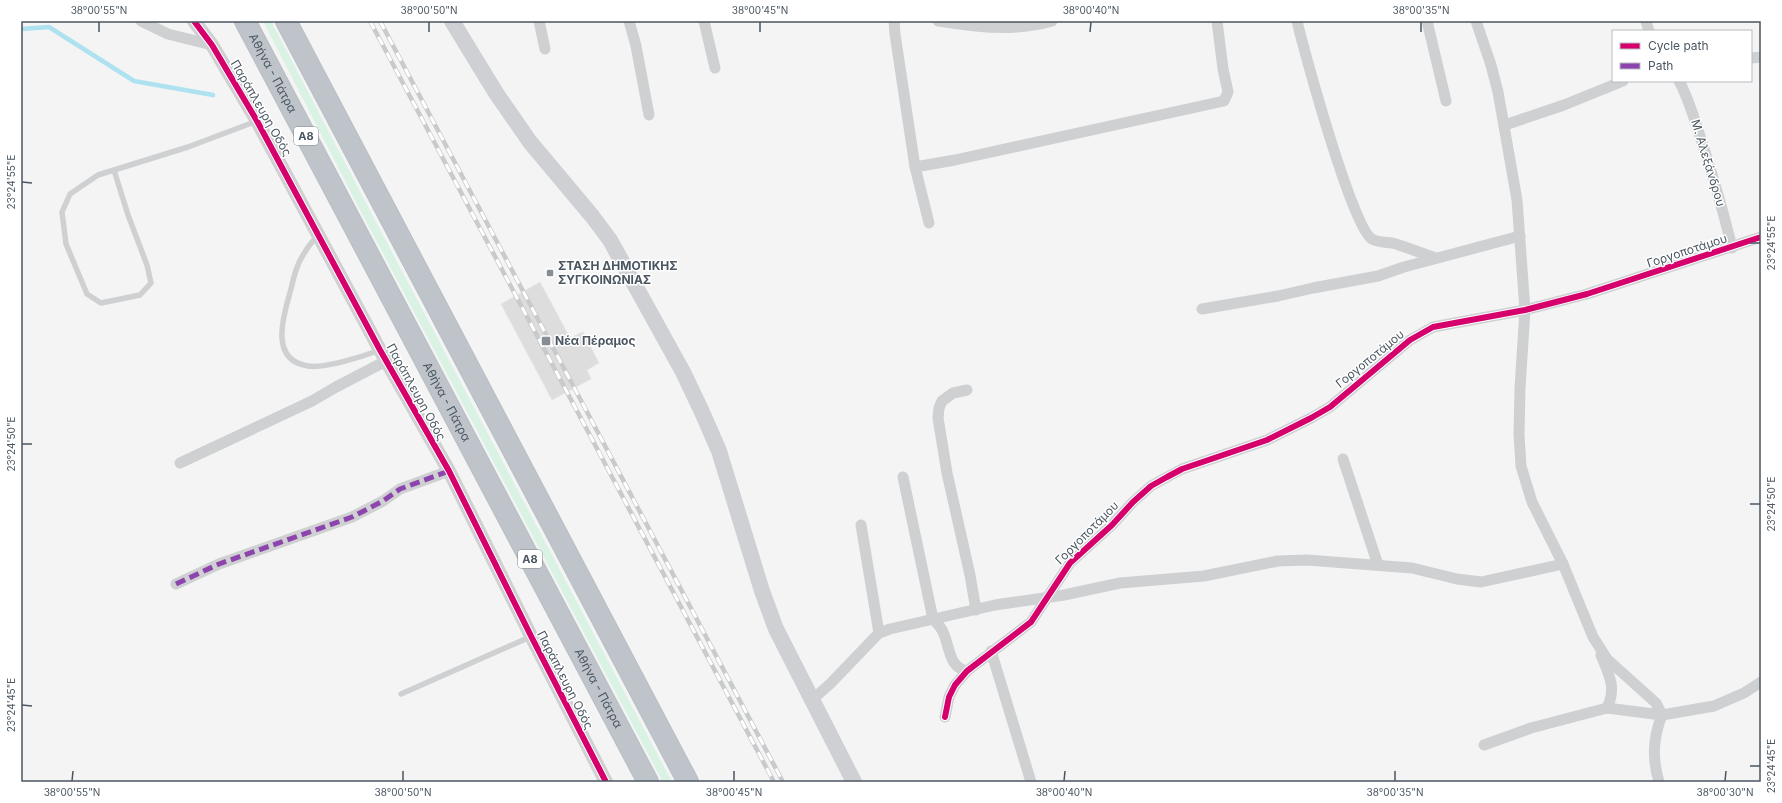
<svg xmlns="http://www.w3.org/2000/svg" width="1782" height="803" font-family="Inter,sans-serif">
	<rect width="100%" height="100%" fill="#f4f4f4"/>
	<path fill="#d9f2e3" d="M263,21H271L366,203L672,782H663L359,208Z"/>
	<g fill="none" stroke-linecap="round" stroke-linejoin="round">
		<path stroke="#aee2f0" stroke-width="4.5" d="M21,29L49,27L134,81L213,95"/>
	</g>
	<path fill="#ddddde" stroke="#e5e6e7" d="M540,282L570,338L583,332L599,363L587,370L591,379L552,400L501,304Z"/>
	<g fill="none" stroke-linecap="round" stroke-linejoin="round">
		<g stroke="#b9bec3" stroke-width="22">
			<g id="motorway">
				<path id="s1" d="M245,21L648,782"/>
				<path d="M286,21L688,782"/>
			</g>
		</g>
		<g stroke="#ced0d2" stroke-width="5.5">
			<path d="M114,170L128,215L147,265L151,283L140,295L101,303L87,294L66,244L62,212L70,194L98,175L188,147L257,121"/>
			<path d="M318,235C314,240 308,246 305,252C297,263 294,276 291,289C284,314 268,360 308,366C324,369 364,356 380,350"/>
			<path d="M401,694L530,637"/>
		</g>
		<g stroke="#ced0d2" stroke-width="11">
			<path d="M141,21L168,34L212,45"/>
			<path d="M539,21L545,49"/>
			<path d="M629,21L636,46L649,115"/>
			<path d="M704,21L715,68"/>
			<path d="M894,21L895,34L915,167L929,223"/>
			<path d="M938,21C977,27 1014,32 1052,21"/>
			<path d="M1297,21C1304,51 1353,230 1372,239C1379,243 1389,242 1396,244C1409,248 1423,254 1436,258"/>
			<path d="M1427,21L1446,101"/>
			<path d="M1476,21L1491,65L1498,92L1517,200L1525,310L1520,388L1519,435L1521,466L1532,502L1563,564L1593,637L1607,659L1656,703L1662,715C1653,738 1652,758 1659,782"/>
			<path d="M1646,21L1649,31"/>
			<path d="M1751,58L1761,57"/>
			<path d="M1679,81C1688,97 1693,115 1699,133C1711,170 1723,209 1732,248"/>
			<path d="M1505,125L1564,105L1623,81"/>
			<path d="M915,167L955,160L1224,101L1228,92L1223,69L1217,21"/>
			<path d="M1202,309L1278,296L1313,288L1378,276L1404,267L1520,236"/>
			<path d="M967,390L953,393L942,401L939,408L938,418L947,473L970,575L976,610"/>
			<path d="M1343,459L1378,565"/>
			<path d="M180,463L312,401L336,387L386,361"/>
			<path d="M903,477L933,619C937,623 941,627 943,632C950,646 948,667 967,671"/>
			<path d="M861,525L879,633"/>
			<path d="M176,584L219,564L352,517L383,501L400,489L449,471"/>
			<path d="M991,651L1031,782"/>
			<path d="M1601,655C1609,675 1617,688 1607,708"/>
			<path d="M812,700L830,684L879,633L890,629L995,605L1064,595L1120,583L1204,576L1278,561L1307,560L1412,568L1457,579L1481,582L1563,564"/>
			<path d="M945,717L949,697L955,685L967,671L1031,622L1070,563L1112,525L1133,502L1151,486L1167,477L1182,469L1267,440L1311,418L1330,407L1410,340L1433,327L1525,310L1587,294L1761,237"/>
			<path d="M1484,745L1531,728L1607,708L1662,715L1714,706L1744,693L1761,682"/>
		</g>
		<path stroke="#ced0d2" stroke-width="14" d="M194,21L212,45L257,121L380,350L449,471L531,636L606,782"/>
		<path stroke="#ced0d4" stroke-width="16" d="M452,21L496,93L530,142L592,216L610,240L683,372L702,412L719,451L762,591L776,629L854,782"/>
		<use href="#motorway" stroke="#bec4c9" stroke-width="20"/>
		<g stroke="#c9cacc" stroke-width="4.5">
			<g id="rail">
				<path d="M370,21L774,782"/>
				<path d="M380,21L783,782"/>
			</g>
		</g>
		<use href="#rail" stroke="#fff" stroke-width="3" stroke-dasharray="9" stroke-linecap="butt"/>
		<path stroke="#8e44ad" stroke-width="5" stroke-dasharray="10 5" stroke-linecap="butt" d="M176,584L219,564L352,517L383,501L400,489L449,471"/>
		<g stroke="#fff" stroke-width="8">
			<g id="cycleway">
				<path d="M194,21L212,45L257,121L380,350L449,471L531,636L606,782"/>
				<path d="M945,717L949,697L955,685L967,671L1031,622L1070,563L1112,525L1133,502L1151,486L1167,477L1182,469L1267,440L1311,418L1330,407L1410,340L1433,327L1525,310L1587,294L1761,237"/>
			</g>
		</g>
		<use href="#cycleway" stroke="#d6006c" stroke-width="6"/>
	</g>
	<path fill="none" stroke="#4a5661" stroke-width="1.5" d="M99,32V22M429,32V22M760,32V22M1090,32L1091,22M1421,32V22M22,182L32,183M1750,243H1760M22,444H32M1750,504H1760M22,705L32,706M1750,766H1760M72,781L73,771M403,781V771M734,781V771M1064,781L1065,771M1395,781V771M1725,781L1726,771"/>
	<g fill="#868d94" stroke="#fff" stroke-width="1.5">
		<rect x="546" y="269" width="8" height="8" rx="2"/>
		<rect x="541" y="336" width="10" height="10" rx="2"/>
	</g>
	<g text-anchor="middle" stroke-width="3" stroke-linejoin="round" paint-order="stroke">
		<g fill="#fff" stroke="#808990" stroke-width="1">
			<rect x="294" y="127" width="24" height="18" rx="3"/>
			<rect x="518" y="550" width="24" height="18" rx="3"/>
		</g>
		<g font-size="11" font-weight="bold" fill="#4a5661">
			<text x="306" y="140">Α8</text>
			<text x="530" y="563">Α8</text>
		</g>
		<g font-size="12" fill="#4a5661" stroke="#fff">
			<text dy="4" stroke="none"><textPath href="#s1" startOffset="59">Αθήνα - Πάτρα</textPath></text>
			<text transform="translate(261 108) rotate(60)" y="4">Παράπλευρη Οδός</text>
			<text transform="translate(1708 163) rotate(73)" y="4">Μ. Αλεξάνδρου</text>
			<text transform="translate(1687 251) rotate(-18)" y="4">Γοργοποτάμου</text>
			<text transform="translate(1370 359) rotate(-39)" y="4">Γοργοποτάμου</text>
			<text transform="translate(416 392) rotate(61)" y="4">Παράπλευρη Οδός</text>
			<text dy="4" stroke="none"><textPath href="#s1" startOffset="431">Αθήνα - Πάτρα</textPath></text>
			<text transform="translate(1087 533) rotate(-45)" y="4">Γοργοποτάμου</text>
			<text transform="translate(565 680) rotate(63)" y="4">Παράπλευρη Οδός</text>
			<text dy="4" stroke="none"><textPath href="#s1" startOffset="755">Αθήνα - Πάτρα</textPath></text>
		</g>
		<g font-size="12" font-weight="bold" fill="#4a5661" stroke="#fff" text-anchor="start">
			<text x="558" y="270">ΣΤΑΣΗ ΔΗΜΟΤΙΚΗΣ<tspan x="558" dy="14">ΣΥΓΚΟΙΝΩΝΙΑΣ</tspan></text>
			<text x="555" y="345">Νέα Πέραμος</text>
		</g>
	</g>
	<rect width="1782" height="803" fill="none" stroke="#ffffff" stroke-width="44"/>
	<rect x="1612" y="30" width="140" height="52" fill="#ffffff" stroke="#b7bbc0"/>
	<rect x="1620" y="43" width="20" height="6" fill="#d6006c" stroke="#b7bbc0"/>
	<text x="1648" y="50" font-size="12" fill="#4a5661">Cycle path</text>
	<rect x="1620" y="63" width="20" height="6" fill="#8e44ad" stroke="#b7bbc0"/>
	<text x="1648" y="70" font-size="12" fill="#4a5661">Path</text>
	<rect x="22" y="22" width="1738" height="759" fill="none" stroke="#4a5661" stroke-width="1.5"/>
	<g font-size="10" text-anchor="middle" fill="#4a5661">
		<text x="99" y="14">38°00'55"N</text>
		<text x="429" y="14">38°00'50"N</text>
		<text x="760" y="14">38°00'45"N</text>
		<text x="1091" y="14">38°00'40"N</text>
		<text x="1421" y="14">38°00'35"N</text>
		<text transform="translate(11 182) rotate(-90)" y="4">23°24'55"E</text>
		<text transform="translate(1771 243) rotate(-90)" y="4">23°24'55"E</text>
		<text transform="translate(11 444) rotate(-90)" y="4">23°24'50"E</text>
		<text transform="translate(1771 504) rotate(-90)" y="4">23°24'50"E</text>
		<text transform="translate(11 705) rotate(-90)" y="4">23°24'45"E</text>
		<text transform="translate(1771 766) rotate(-90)" y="4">23°24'45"E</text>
		<text x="72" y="796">38°00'55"N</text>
		<text x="403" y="796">38°00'50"N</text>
		<text x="734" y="796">38°00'45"N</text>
		<text x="1064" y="796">38°00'40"N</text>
		<text x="1395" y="796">38°00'35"N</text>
		<text x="1725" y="796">38°00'30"N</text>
	</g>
</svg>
